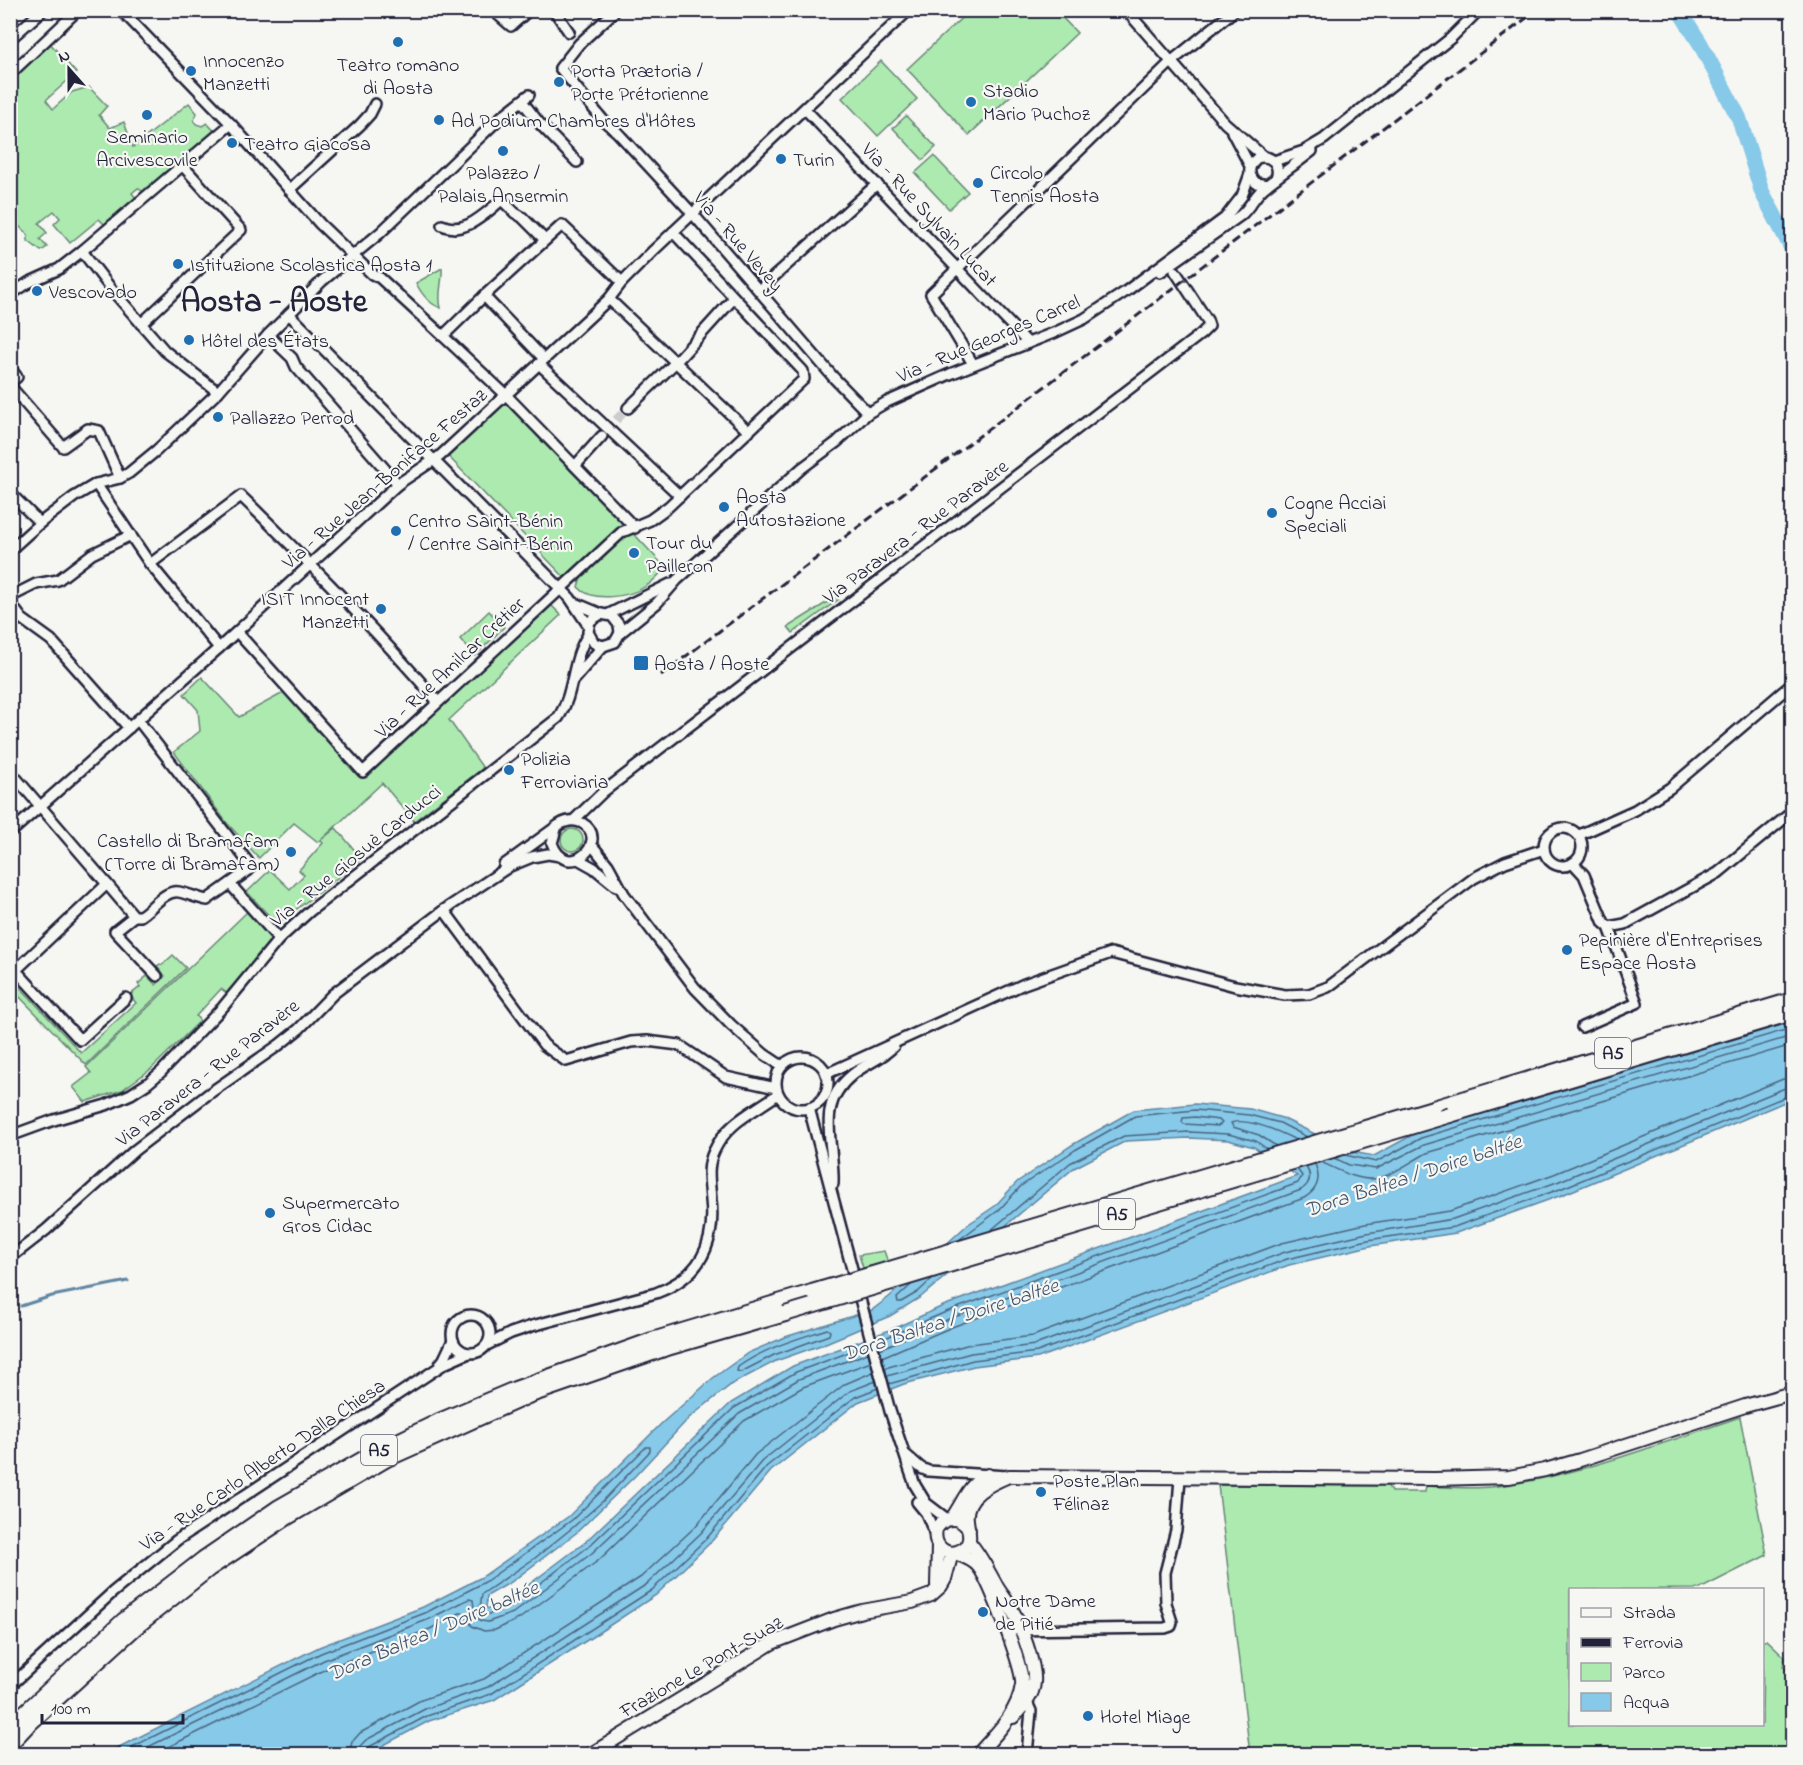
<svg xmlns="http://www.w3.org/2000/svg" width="1803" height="1765" font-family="'Indie Flower',sans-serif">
	<rect width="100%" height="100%" fill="#f6f6f2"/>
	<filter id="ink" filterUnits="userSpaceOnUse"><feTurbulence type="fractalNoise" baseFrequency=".0167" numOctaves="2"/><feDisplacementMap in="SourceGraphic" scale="12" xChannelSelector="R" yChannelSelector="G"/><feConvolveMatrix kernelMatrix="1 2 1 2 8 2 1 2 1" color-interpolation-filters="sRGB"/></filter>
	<g filter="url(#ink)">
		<g fill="#aceab0" stroke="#678676" stroke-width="1.5">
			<path d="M969,11H1056L1077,33L969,135L907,69Z"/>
			<path d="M49,42L76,73L46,100L53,109L72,92L89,87L107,106L99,115L110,128L124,122L133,147L189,103L197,113L194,120L196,124L202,126L207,123L217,134L143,192L138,188L132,193L136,198L106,226L99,219L70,243L54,224L60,218L54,211L39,223L47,233L40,239L47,247L41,251L28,241V235L11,218V77Z"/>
			<path d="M881,61L917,99L878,136L842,98Z"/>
			<path d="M906,116L936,147L923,160L893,128Z"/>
			<path d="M934,156L968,192L949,209L915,173Z"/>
			<path d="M442,268C443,282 437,294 441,308C429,304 421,293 416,283Z"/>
			<path d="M507,400L624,523L566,579L448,456Z"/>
			<path d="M632,534L635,535L663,565L664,570C658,575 653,582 646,586C630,597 592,603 578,587L581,577L627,535Z"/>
			<path d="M837,596L839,599L793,633L788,627Z"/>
			<path d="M549,603L561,615L449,720L483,768L414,821L382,783L321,840L336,828L362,859L281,921H274L247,892L270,870L290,889L304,875L299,870L323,843L320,840L318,842L294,823L259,858L227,823L174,752L200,731L198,710L184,694L202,677L239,717L287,691L363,776Z"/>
			<path d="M489,611L504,627L475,656L460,639Z"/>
			<circle cx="572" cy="840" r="11"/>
			<path d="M248,911L273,940L227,993L221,989L196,1016L200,1021L151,1069L122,1090L85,1102L73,1087L91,1073L86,1067Z"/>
			<path d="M173,955L186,968L86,1065L11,988V977L81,1053L136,1003L130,995L140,987L138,984L147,976L156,985L165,976L157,966L160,964L162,965Z"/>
			<path d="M884,1251L888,1262L863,1268L859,1255Z"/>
			<path d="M1740,1417L1767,1555L1700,1589L1570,1590V1724H1762L1763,1642L1767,1640L1785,1657L1783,1666L1792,1677V1747L1784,1752L1785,1754H1250L1218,1485L1388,1486L1391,1492H1425L1426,1486C1447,1487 1470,1489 1491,1487C1576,1477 1659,1444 1740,1417Z"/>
		</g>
		<path fill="#87c9e8" stroke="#5f86a3" stroke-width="1.5" fill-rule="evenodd" d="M1792,1022V1099L1562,1195L1456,1233L1370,1246L1289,1265L1038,1358L974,1366L904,1384L858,1402L771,1471L711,1542L656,1595L592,1637L494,1700L429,1721L367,1754H105L319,1647L423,1607L482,1577L569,1516L662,1423L713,1378L748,1353L785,1337L872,1310L889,1297L967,1225L995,1206L1017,1182L1072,1145L1134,1110L1195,1104L1250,1109L1282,1118L1352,1152L1374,1156L1418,1132ZM1189,1138L1228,1140L1254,1147L1297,1176L943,1306L895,1328L793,1366L731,1403L584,1543L507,1601L486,1609L487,1596L511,1582L576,1533L635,1476L689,1418L732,1384L776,1361L821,1345L890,1316L921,1297L1074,1168L1126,1141Z"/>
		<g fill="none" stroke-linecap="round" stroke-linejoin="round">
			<g stroke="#4a6580" stroke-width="1.5">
				<path d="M1195,1117L1219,1120L1222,1123L1218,1126L1184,1124L1182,1122L1183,1118Z"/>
				<path d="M1276,1146L1259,1135L1233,1127L1231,1123C1248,1117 1280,1132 1296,1140"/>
				<path d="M1345,1155L1376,1162L1421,1138L1792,1028"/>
				<path d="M1334,1158L1349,1165L1376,1169L1424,1145L1792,1036"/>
				<path d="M1321,1162C1338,1170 1361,1183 1380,1178C1396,1173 1412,1161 1427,1153L1792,1045"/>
				<path d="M990,1231L1070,1163L1124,1136L1189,1132L1228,1134L1256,1141L1267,1149"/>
				<path d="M960,1239L999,1210L1021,1186L1075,1150L1135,1116L1195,1110L1249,1115L1280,1123L1307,1137"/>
				<path d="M911,1285L897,1298L898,1302H901L918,1292L933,1278"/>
				<path d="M827,1329L830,1331L829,1335L774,1355L741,1372L737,1371L738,1367C764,1348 797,1339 827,1329Z"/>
				<path d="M878,1341L946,1312L1298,1183L1302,1176L1297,1169"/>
				<path d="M880,1349L949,1319L1301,1190C1310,1184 1312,1176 1306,1167"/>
				<path d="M882,1357L952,1327L1304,1198C1318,1190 1321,1178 1315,1164"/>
				<path d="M885,1368L970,1344L1033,1336L1282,1243L1365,1224L1450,1211L1554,1174L1783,1079L1792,1078"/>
				<path d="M887,1376L971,1353L1035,1345L1285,1252L1367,1233L1453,1219L1557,1182L1785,1088L1792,1087"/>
				<path d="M889,1384L973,1360L1037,1352L1287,1259L1368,1240L1454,1227L1560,1189L1792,1094"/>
				<path d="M118,1754L321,1653L425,1613L485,1582L572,1520L646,1447H650V1451L603,1501L572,1528L535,1558L482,1594L480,1608L484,1614H490L510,1606L588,1547L734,1408L796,1372L866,1346"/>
				<path d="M134,1754L324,1660L427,1620L469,1599L473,1600L475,1615L481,1621L488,1622L513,1613L592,1553L739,1414L799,1379L868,1353"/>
				<path d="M154,1754L328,1668L430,1629L460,1613H464L472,1626L484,1631L495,1630L519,1619L599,1560L744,1421L803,1387L871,1362"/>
				<path d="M349,1754L352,1742L360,1733L421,1700L484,1679L641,1577L695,1527L756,1454L845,1384L873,1372"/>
				<path d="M358,1754L360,1746L366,1740L425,1709L488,1687L647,1584L701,1533L762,1461L850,1391L876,1381"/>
				<path d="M366,1754L369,1747L427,1716L491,1694L652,1590L707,1538L767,1466L855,1397L878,1388"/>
			</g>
			<path stroke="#5f86a3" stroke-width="3" d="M21,1306L52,1296L128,1281"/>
			<path stroke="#87c9e8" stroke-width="16" d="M1679,10L1700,43L1739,118L1762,192L1792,249"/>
			<path stroke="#cccccd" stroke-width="9" stroke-dasharray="9 4.5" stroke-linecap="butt" d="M616,420L628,408"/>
			<g stroke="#22223b" stroke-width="14">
				<g id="minor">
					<path d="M121,10L231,124L320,224L372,274L380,278L443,336"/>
					<path d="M554,10L569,32"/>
					<path d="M616,10L579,44L560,68L603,120L617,132L693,214L834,378L868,413"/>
					<path d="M1126,10L1225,123L1263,156"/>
					<path d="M495,12L511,26L529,10"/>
					<path d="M10,39L43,10"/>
					<path d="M10,74L78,10"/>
					<path d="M522,101L540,124L577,162"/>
					<path d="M805,109L1028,343"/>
					<path d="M1232,132L1250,166"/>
					<path d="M1274,161L1304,151L1324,139L1451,38L1479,10"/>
					<path d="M1267,185L1256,183C1247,174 1248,166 1257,158C1271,154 1281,164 1276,178"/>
					<path d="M289,190L360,125L370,114L375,104"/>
					<path d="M442,225C465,236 485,213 502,200L515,213L522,217L545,240"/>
					<path d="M82,251L112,290L165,351L218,392"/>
					<path d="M1160,272L1241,215C1251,206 1256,193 1266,186C1281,174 1297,163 1312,151"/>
					<path d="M622,282L562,225L484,296L443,336L506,395L635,528"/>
					<path d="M28,283L59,269L82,251L231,124"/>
					<path d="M759,290L877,184"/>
					<path d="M10,295L25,285"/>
					<path d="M484,296L544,359"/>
					<path d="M609,299L749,432"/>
					<path d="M289,314L570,598L588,625"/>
					<path d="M141,324L241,230L183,166"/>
					<path d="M268,335L292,358L296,367L398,484"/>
					<path d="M539,364L680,496"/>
					<path d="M973,364L931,294L1172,61L1235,10"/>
					<path d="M10,368L17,377L10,382"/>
					<path d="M10,386L63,447L88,429L99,431L120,478"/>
					<path d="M628,408L675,363L734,298"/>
					<path d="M575,466L602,436"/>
					<path d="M96,484L150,564L219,648"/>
					<path d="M10,493L40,523"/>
					<path d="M10,550L40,523L74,497L96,484L120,478L129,473L157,450L218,392L268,335L322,281L380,233L501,117L529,95"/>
					<path d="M150,564L241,496C309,562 376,630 438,702"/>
					<path d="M10,597L36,584L58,580L92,554L131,535"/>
					<path d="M10,603L22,619L51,640L129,728"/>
					<path d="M575,603L601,614L612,616L619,625L620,633"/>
					<path d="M601,614L590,621L588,632L594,643L603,646L615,642L620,633L657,603L677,580L802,468L837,442L868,413L887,402L950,374L1056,332L1084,319L1125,292L1225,218L1242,196L1250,174"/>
					<path d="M609,614L670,584"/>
					<path d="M237,632L363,772L622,532L650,520L668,507L804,379L803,371L673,232"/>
					<path d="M573,680L603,646"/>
					<path d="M10,771L107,884"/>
					<path d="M574,820L603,792L1201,334L1209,326L1207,320L1175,271"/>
					<circle cx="1563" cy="847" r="19"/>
					<path d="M10,833L219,648L398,484L440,456L609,299L622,282L654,250L909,10"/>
					<path d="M1579,835L1635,810L1670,788L1792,684"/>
					<path d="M591,844L608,865L624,894L695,988L731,1025L764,1054L782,1066"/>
					<path d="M578,859L594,868L616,886"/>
					<path d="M1573,863L1584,875L1604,923L1609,927"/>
					<path d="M504,865L559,825C567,820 574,819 582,823C612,840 567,884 552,843L556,829"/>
					<path d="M230,884L279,939"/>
					<path d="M444,910L544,1045L566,1061L631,1042L647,1041L679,1045L726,1077L776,1088"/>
					<path d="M134,916L115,931L157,976"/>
					<path d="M10,964L80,1040L126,998"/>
					<path d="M16,970L107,884L134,916H140C151,910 165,889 179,892C189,894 197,898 207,900L249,870L248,862L138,720"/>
					<path d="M1582,1027L1637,1003L1609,927L1625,924L1718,873L1792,812"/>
					<circle cx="802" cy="1083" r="26"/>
					<path d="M826,1074L1024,984L1111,953L1235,986L1285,995L1309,994L1328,987L1474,878L1505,862L1544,849"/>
					<path d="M809,1108L890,1411L910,1471L915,1485L926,1503L947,1519"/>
					<path d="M10,1136L54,1120L106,1105L131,1094L148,1083L161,1072L223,1007L279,939L310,911L558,718C575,693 571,660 588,635"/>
					<path d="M833,1184C835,1143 814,1106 852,1075C866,1063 881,1060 894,1046"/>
					<path d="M10,1258L46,1230L135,1150L207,1095L279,1045L299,1029L333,994L444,910L510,866L532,857L548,854L560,856"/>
					<circle cx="471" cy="1334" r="19"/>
					<path d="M487,1345L511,1333L532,1326L656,1293C699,1277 716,1246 711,1200C710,1183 706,1167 714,1151C727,1122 754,1112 778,1094"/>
					<path d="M440,1364L444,1359L453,1340"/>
					<path d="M906,1455L921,1468L928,1471L1007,1476"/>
					<path d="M917,1502L926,1513L935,1534"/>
					<path d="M1007,1630L1165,1628L1171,1626L1172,1622L1166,1603L1165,1573L1176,1530L1180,1478"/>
					<path d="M10,1686L113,1592L177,1540L444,1364L469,1353"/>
					<path d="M1027,1754L1031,1711L1027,1702"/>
				</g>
			</g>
			<g stroke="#22223b" stroke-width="16">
				<g id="major">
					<path d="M952,1518C964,1501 968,1484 988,1475"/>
					<path d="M969,1530C961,1516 945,1515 936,1529C932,1549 950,1560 966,1547C972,1538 968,1531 967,1520C964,1495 990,1484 1009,1476L1435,1479L1509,1477L1545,1470L1580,1460L1745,1406L1792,1393"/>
					<path d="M969,1542C981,1556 987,1569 996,1585C1000,1593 1007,1600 1011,1608C1020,1623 1036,1666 1034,1682C1033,1697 1023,1706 1013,1717"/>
					<path d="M955,1553C963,1556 974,1560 979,1567C989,1580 1024,1669 1022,1685C1018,1713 996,1734 978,1754"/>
					<path d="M937,1585L938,1546"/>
					<path d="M591,1754L772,1643L834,1619L862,1611L912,1602L931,1595L941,1586L945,1579L952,1553"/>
				</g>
			</g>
			<g stroke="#22223b" stroke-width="18">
				<g id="highway">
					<path d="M1433,1108L1792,1000"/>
					<path d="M1450,1115L1792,1013"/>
					<path d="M10,1726L124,1620L203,1559L279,1507L377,1451L439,1421L515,1389L652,1340L812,1292"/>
					<path d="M10,1744L28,1725L136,1627L209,1569L288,1517L387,1459L528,1396L667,1348L785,1314"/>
				</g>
			</g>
			<use href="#minor" stroke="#f6f6f2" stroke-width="9"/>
			<use href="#major" stroke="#f6f6f2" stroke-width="12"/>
			<use href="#highway" stroke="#f6f6f2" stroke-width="14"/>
			<path stroke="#22223b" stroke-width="3" stroke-dasharray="9 4.5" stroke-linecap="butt" d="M661,675L1022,404L1537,10"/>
			<g stroke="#22223b" stroke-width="18" stroke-linecap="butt">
				<g id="highway-bridge">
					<path d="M812,1292L1433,1108"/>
					<path d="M785,1314L1450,1115"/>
				</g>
			</g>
			<use href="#highway-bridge" stroke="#f6f6f2" stroke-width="14"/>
		</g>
	</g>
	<g fill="#1f6fb2" stroke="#f6f6f2" stroke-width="2">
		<circle cx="398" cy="42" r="6"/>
		<circle cx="191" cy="71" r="6"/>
		<circle cx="559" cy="82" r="6"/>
		<circle cx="971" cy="102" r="6"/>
		<circle cx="147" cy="115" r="6"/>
		<circle cx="439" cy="120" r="6"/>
		<circle cx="232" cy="143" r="6"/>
		<circle cx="503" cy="151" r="6"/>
		<circle cx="781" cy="159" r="6"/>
		<circle cx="978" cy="183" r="6"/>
		<circle cx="178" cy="264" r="6"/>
		<circle cx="37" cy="291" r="6"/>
		<circle cx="189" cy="340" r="6"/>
		<circle cx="218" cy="417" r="6"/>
		<circle cx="724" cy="507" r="6"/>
		<circle cx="1272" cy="513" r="6"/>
		<circle cx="396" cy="531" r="6"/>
		<circle cx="634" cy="553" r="6"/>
		<circle cx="381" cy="609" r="6"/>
		<rect x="633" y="655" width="16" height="16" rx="3"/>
		<circle cx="509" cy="770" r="6"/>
		<circle cx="291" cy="852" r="6"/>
		<circle cx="1567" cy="950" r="6"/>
		<circle cx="270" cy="1213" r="6"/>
		<circle cx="1041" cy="1492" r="6"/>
		<circle cx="983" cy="1612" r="6"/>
		<circle cx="1088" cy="1716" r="6"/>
	</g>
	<g text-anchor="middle" stroke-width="4.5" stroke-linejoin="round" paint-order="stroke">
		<g fill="#f6f6f2" stroke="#626272" stroke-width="1.5">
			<rect x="1595" y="1038" width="36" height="30" rx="4.5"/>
			<rect x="1099" y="1199" width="36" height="30" rx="4.5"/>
			<rect x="361" y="1435" width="36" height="30" rx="4.5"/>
		</g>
		<g font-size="18" font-weight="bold" fill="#22223b">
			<text x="1613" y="1059">A5</text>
			<text x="1117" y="1220">A5</text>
			<text x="379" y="1456">A5</text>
		</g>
		<g font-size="20" fill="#22223b" stroke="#f6f6f2" text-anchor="start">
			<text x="203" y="67">Innocenzo<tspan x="203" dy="23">Manzetti</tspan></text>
			<text x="398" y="71" text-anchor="middle">Teatro romano<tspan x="398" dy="23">di Aosta</tspan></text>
			<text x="571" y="77">Porta Prætoria /<tspan x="571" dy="23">Porte Prétorienne</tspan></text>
			<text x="983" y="97">Stadio<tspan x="983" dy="23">Mario Puchoz</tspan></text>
			<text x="451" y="127">Ad Podium Chambres d'Hôtes</text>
			<text x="147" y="143" text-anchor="middle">Seminario<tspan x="147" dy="23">Arcivescovile</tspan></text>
			<text x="244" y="150">Teatro Giacosa</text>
			<text x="793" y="166">Turin</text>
			<text x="503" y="179" text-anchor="middle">Palazzo /<tspan x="503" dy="23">Palais Ansermin</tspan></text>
			<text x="990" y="179">Circolo<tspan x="990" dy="23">Tennis Aosta</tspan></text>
			<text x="190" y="271">Istituzione Scolastica Aosta 1</text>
			<text x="49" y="298">Vescovado</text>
			<text x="201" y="347">Hôtel des États</text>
			<text x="230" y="424">Pallazzo Perrod</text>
			<text x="736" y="503">Aosta<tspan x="736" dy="23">Autostazione</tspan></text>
			<text x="1284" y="509">Cogne Acciai<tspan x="1284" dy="23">Speciali</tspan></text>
			<text x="408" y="527">Centro Saint-Bénin<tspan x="408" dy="23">/ Centre Saint-Bénin</tspan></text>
			<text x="646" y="549">Tour du<tspan x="646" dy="23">Pailleron</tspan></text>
			<text x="369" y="605" text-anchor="end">ISIT Innocent<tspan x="369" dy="23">Manzetti</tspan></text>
			<text x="654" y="670">Aosta / Aoste</text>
			<text x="521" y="765">Polizia<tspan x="521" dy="23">Ferroviaria</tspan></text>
			<text x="279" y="847" text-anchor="end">Castello di Bramafam<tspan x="279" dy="23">(Torre di Bramafam)</tspan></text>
			<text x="1579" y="946">Pepinière d'Entreprises<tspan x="1579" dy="23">Espace Aosta</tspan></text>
			<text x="282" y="1209">Supermercato<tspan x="282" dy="23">Gros Cidac</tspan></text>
			<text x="1053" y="1487">Poste Plan<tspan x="1053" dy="23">Félinaz</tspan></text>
			<text x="995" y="1607">Notre Dame<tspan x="995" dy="23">de Pitié</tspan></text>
			<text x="1100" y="1723">Hotel Miage</text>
		</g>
		<g font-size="20" fill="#22223b" stroke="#f6f6f2">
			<text transform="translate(930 214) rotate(47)" y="7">Via - Rue Sylvain Lucat</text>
			<text transform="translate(739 241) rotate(49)" y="7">Via - Rue Vevey</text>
			<text transform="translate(988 338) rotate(-23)" y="7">Via - Rue Georges Carrel</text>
			<text transform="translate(384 478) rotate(-41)" y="7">Via - Rue Jean-Boniface Festaz</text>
			<text transform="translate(915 531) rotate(-37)" y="7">Via Paravera - Rue Paravère</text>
			<text transform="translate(449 667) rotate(-43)" y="7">Via - Rue Amilcar Crétier</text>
			<text transform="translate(355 855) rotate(-39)" y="7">Via - Rue Giosuè Carducci</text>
			<text transform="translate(207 1072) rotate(-38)" y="7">Via Paravera - Rue Paravère</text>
			<text transform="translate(262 1464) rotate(-34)" y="7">Via - Rue Carlo Alberto Dalla Chiesa</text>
			<text transform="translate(701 1666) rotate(-30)" y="7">Frazione Le Pont-Suaz</text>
		</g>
		<g font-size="21" font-style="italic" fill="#40546f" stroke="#f6f6f2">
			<text transform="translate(1413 1175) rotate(-18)" y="7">Dora Baltea / Doire baltée</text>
			<text transform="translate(950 1319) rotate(-18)" y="7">Dora Baltea / Doire baltée</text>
			<text transform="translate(433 1630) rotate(-23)" y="7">Dora Baltea / Doire baltée</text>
		</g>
		<g font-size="32" font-weight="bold" fill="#22223b" stroke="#f6f6f2">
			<text x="274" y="311">Aosta - Aoste</text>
		</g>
	</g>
	<rect width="1803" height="1765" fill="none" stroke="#f6f6f2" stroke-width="36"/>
	<rect x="18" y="18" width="1767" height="1729" fill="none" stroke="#22223b" stroke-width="2" filter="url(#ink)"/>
	<rect x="1569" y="1588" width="195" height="138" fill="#f6f6f2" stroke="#a1a1a9" stroke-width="1.5"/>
	<rect x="1581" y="1608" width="30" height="9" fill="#f6f6f2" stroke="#a1a1a9" stroke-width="1.5"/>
	<text x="1623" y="1618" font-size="18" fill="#22223b">Strada</text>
	<rect x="1581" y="1638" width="30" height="9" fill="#22223b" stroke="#a1a1a9" stroke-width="1.5"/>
	<text x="1623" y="1648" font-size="18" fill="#22223b">Ferrovia</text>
	<rect x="1581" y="1663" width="30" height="18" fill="#aceab0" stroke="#a1a1a9" stroke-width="1.5"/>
	<text x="1623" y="1678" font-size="18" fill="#22223b">Parco</text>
	<rect x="1581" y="1693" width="30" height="18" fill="#87c9e8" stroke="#a1a1a9" stroke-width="1.5"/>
	<text x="1623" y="1708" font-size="18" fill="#22223b">Acqua</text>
	<g transform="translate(69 69) rotate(339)" stroke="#f6f6f2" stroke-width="4.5" paint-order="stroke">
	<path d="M0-4.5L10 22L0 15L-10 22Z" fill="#22223b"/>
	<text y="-9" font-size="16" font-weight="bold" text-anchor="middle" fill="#22223b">N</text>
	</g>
	<path d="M42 1714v9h141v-9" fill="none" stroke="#22223b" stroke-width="3"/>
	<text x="51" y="1714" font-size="18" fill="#22223b" stroke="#f6f6f2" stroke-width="4.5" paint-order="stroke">100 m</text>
</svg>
